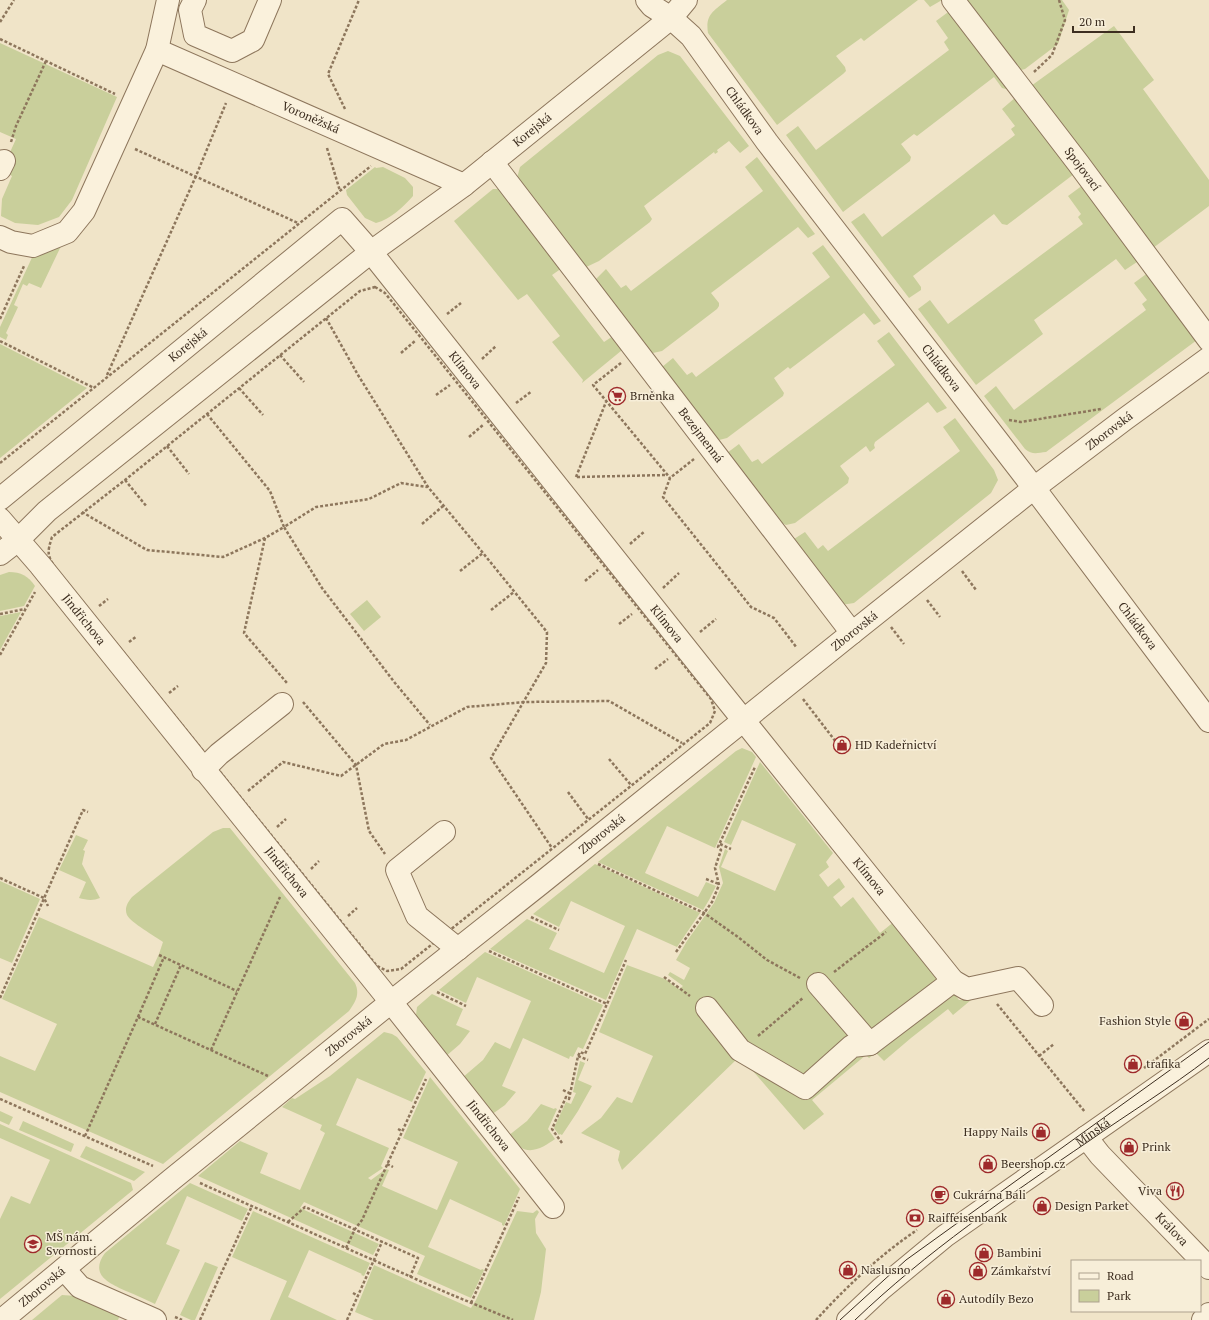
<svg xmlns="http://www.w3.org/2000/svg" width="1209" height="1320" font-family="'PT Serif',serif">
	<rect width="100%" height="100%" fill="#f0e4c8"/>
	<g fill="#c9cf9b">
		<path d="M727,0H918L864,41L861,38L836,56L845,67L846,71L843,74L777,125L708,33C705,14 714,11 727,0Z"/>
		<path d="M924,0H942L930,7Z"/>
		<path d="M966,0H1062L1069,10L1058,44L1025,69L1021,70L1017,67Z"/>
		<path d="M951,10L1008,87L1006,89L1002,88L994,77L917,136L914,134L901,144L911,157L910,161L843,212L786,135L798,126L816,150L949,50L944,42L948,38L936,21Z"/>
		<path d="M1114,26L1154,80L1143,89L1209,180V206L1153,248L1031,86Z"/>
		<path d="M0,43L117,97L72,200L59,217L38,225L15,223L1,216L2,199L12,176L2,170L16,139L0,132Z"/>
		<path d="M668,51L680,56L749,146L740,153L729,141L717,150L718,152L715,154L714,152L644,206L652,219L650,222L599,261L582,269L517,178L520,167L658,55Z"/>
		<path d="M1016,97L1074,174L1007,225L1002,224L994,214L913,276L921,287V290L909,298L851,222L864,213L882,237L1015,135L1011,129L1015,126L1002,109Z"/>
		<path d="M757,157L815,234L808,238L798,227L711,293L719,303V306L717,309L662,351L653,353L649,350L596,279L606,269L621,288L626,285L631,291L763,191L745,167Z"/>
		<path d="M375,167L376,168L383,167L405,178L413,187V196C402,208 391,219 376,223L365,218L347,195L346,190Z"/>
		<path d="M1083,185L1140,260L1125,270L1116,259L1034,320L1043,334L976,385L918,309L930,300L948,324L1083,224L1078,217L1081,214L1068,196Z"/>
		<path d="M493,189H503L565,266L552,275L604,342L613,336L627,346L582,383L583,380L552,342L560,336L527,294L518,300L454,221Z"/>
		<path d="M62,244L41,288L29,283L27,286L23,284L14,305L18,307L6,333L8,335L6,340L0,337V327L35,251Z"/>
		<path d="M823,245L881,321L874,325L864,313L790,369L788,367L774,378L784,393L783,396L727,438L719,440L714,436L662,367L673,358L687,375L692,372L696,377L830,277L812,253Z"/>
		<path d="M1149,272L1197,340L1046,452C1037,453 1032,455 1025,449L984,396L996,386L1014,410L1146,310L1142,304L1147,300L1134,283Z"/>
		<path d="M889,332L947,408L937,413L928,402L875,442L874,445L875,448L870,452L866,446L840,466L849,478L848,483L795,523L786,525L780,522L727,453L739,444L752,462L758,459L762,464L895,365L877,341Z"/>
		<path d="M0,344L87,388L0,458Z"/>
		<path d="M955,418L994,470L998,480L991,493L854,603L841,605L792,537L794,539L805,532L818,549L823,545L828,551L960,451L943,427Z"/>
		<path d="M9,572C21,572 28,576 35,586L24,606L0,611V575Z"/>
		<path d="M367,600L381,617L364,631L350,614Z"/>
		<path d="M21,612L0,650V616Z"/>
		<path d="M742,748L752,752L756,757L715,848L667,826L645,873L698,897L706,882L716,886L709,900L703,910L598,862L736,751Z"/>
		<path d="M760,762L833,853L826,862L829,867L819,875L828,887L839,878L845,887L833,897L841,907L853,897L880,933L895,921L959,1000H971L953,1015L948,1009L911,1038L884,1061L876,1053L869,1058L866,1055L812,1100L824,1114L804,1130L752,1070L737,1059L622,1170L618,1160L620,1151L581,1133L601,1118L617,1097L632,1103L653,1056L599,1032L627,965L665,979L679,989L683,986L668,975L670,972L684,980L690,968L676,960L687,941L714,903L723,883L719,867L725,849L728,851L721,867L775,891L796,844L742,820L731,845L724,842Z"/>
		<path d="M223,828H230L355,983C360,994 356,1001 349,1011L163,1164L0,1092V1056L35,1071L57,1024L2,999L39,917L153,967L159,954L163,942C155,936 131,923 127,915C124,908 128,902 132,897L213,832Z"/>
		<path d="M76,835L88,840L83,850L85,851L82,864L100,898C93,901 86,900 79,898L86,882L59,870Z"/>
		<path d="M595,864L700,913L677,947L637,929L606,1000L490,949L527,919L557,933L549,949L604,973L625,926L571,901L559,927L533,914Z"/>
		<path d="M0,881L40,899L12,963L0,958Z"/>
		<path d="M485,952L603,1005L583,1049L578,1047L573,1057L570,1056L569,1059L523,1038L502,1086L516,1092L505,1105L491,1115L462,1078L483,1060L495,1042L510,1049L531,1001L477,977L466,1003L439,990Z"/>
		<path d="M432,994L463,1009L456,1025L470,1031L460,1044L445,1057L417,1021L416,1015L417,1007Z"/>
		<path d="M384,1032L392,1034L397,1037L426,1072L412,1102L357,1078L336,1125L389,1148L381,1166L383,1168L368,1178L371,1180L386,1169L389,1170L382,1186L437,1210L458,1162L403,1138L430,1077L520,1189L504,1226L502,1225V1223L450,1199L428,1247L481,1270L482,1269L484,1270L471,1298L417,1274L425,1256L304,1202L300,1208L379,1244L373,1255L198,1176L240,1141L268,1153L260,1173L300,1190L325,1133L320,1130L322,1125L282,1107L292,1098L295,1099L330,1076Z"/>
		<path d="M580,1061L585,1063L578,1080L592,1086L578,1111L562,1135L560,1134L559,1135L554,1128L566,1102L571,1104L576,1093L573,1092Z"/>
		<path d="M541,1104L554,1109L555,1108L557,1109L548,1129L555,1139C545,1146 532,1155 520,1147C516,1145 512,1139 508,1136L527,1121Z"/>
		<path d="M0,1111L13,1117L9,1125L0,1121Z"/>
		<path d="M23,1121L74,1144L71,1152L19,1130Z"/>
		<path d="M0,1124L131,1183L133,1190L0,1299V1219L11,1196L30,1204L50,1160L0,1138Z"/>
		<path d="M86,1146L145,1172L134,1181L80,1157Z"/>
		<path d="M190,1183L248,1209L242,1221L187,1196L166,1244L180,1250L155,1304C145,1299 136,1295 126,1291C109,1283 89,1275 105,1253Z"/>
		<path d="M537,1210L539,1212L535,1219L536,1233L546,1249L541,1292L534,1320H374L355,1312L374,1265L471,1308L476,1300L517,1211L533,1213Z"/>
		<path d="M253,1211L370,1263L364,1276L361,1275L362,1274L309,1250L288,1297L337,1320H270L287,1281L232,1257Z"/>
		<path d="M205,1262L218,1267L195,1320H191L180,1315Z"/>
		<path d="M62,1295L76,1296L120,1315L118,1320H32Z"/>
	</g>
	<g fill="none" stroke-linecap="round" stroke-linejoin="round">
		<g stroke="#8d765c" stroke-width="24">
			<g id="minor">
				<path d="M195,0L190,10L195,35L232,51L253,40L270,0"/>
				<path id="s1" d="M647,0L652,6L671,18L691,36L767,142L1034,488L1209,721"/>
				<path id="s2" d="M953,0L1078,163L1209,340"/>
				<path id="s3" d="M157,50L464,185"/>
				<path id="s4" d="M492,162L852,633"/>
				<path d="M0,169L4,161"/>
				<path d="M0,237L11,242L33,246L67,232L84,211L157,50L168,0"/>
				<path id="s5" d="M0,499L342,219L371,252L720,691L953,981L967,989L1018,978L1042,1005"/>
				<path id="s6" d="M0,519L40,565L391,1002L553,1207"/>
				<path id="s7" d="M0,554L18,540L47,511L371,252L464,185L671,18L686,0"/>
				<path d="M203,770L219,754L282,704"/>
				<path d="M444,832L397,870L417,916L458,949"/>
				<path d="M818,984L870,1044L953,981"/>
				<path d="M707,1008L740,1050L805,1088L852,1046L870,1044"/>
				<path id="s8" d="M1086,1137L1100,1155L1209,1268"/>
				<path d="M64,1269L80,1287L155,1320"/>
				<path id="s9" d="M2,1320L171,1180L391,1002L540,884L852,633L1034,488L1125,419L1209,358"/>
				<path id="s10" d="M848,1320L881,1289L945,1236L1209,1051"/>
				<path d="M1203,1320L1209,1314"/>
			</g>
		</g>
		<g stroke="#8d765c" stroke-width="2.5" stroke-dasharray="3 2" stroke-linecap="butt">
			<path d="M0,22L14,0"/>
			<path d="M0,39L115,94"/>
			<path d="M1034,72L1052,55L1065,20L1059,0"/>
			<path d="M345,109L328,74L359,0"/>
			<path d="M11,142L16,126L46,61"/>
			<path d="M327,148L340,191"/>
			<path d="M135,149L298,223"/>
			<path d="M375,287L385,293L711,699L715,711L710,723L401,969L387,971L377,966L56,569C47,555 47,553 52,537L125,480L360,291Z"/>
			<path d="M447,314L461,303"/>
			<path d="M326,318L358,375L428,487L483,553L547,632L546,663L491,758L552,848"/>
			<path d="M0,319L24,266"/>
			<path d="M0,341L94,388"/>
			<path d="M401,353L415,341"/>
			<path d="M280,355L304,382"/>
			<path d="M482,359L496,346"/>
			<path d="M621,363L593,385L670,478"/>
			<path d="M107,375L196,176L226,103"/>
			<path d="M239,388L263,415"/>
			<path d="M436,395L450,385"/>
			<path d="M516,403L532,391"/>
			<path d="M207,414L270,491L284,527L316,507L369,499L401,483L427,487"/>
			<path d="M1009,420L1021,422L1101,409"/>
			<path d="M469,437L483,425"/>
			<path d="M167,446L189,474"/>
			<path d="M694,459L670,478L663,497L751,607L774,618L797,648"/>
			<path d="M0,463L371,166"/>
			<path d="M576,477L606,402"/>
			<path d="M577,477L666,475"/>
			<path d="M125,480L147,507"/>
			<path d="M82,512L147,550L223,557L265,538L284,527L322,588L395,683L430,725"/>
			<path d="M422,524L443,506"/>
			<path d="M265,538L244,633L287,683"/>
			<path d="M630,544L645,531"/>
			<path d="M460,571L483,553"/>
			<path d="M962,571L976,590"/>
			<path d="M585,581L598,570"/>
			<path d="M663,588L679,573"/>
			<path d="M927,600L940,617"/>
			<path d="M99,606L108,599"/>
			<path d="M491,610L514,592"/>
			<path d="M0,614L25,609"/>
			<path d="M619,624L632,614"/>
			<path d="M891,627L904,644"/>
			<path d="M700,632L716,619"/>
			<path d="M129,642L137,636"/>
			<path d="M0,655L35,592"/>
			<path d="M655,669L668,659"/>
			<path d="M169,693L178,686"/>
			<path d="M803,699L836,742"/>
			<path d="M303,702L356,765L369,831L385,854"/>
			<path d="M609,759L631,785"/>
			<path d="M248,791L283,762L341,776L384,744L406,740L467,707L525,702L609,701L682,743"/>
			<path d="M568,792L588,819"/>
			<path d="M277,827L286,819"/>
			<path d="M720,844L731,849"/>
			<path d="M598,864L704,913L738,937L767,960L800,978"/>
			<path d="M311,869L319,861"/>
			<path d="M0,878L44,898L48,906"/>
			<path d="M706,879L719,884"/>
			<path d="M348,916L357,908"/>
			<path d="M531,917L559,930"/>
			<path d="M489,951L607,1004L626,960"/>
			<path d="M676,952L712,902L719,885L715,868L721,850L718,847L755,767"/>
			<path d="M159,955L237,991"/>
			<path d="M834,972L886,932"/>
			<path d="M664,977L690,996"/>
			<path d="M437,992L466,1006"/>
			<path d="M0,998L83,810L88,812"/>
			<path d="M997,1004L1085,1112"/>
			<path d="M138,1017L164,957"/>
			<path d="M155,1024L181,965"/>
			<path d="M758,1036L803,998"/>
			<path d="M211,1050L280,897"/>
			<path d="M578,1056L588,1060"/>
			<path d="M1039,1056L1054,1044"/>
			<path d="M1144,1068L1209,1019"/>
			<path d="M563,1090L571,1094"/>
			<path d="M0,1099L153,1166"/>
			<path d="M398,1129L402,1131"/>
			<path d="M85,1136L138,1017L268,1076"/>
			<path d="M562,1143L552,1129L566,1097L569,1099L578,1056L580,1052L585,1054L607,1004"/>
			<path d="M387,1164L393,1167"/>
			<path d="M200,1183L445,1292L513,1320"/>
			<path d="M288,1222L305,1207L418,1258L410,1277"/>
			<path d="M346,1248L355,1229L362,1220L426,1079"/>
			<path d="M353,1293L358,1296"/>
			<path d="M471,1303L519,1197"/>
			<path d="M175,1317L182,1320"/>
			<path d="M200,1320L252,1206"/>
			<path d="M347,1320L382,1242"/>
			<path d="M816,1320C845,1288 881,1254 917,1230"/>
		</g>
		<use href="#minor" stroke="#faf1dc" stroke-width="22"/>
		<g stroke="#3d2e20" stroke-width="1">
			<path d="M840,1320L906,1260L1209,1042"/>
			<path d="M855,1320C926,1252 1008,1196 1089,1141C1129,1113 1170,1088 1209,1058"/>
		</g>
	</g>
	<defs>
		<g id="supermarket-ring" transform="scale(0.9)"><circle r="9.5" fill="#f7eed8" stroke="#9e2a2b" stroke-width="1.5"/><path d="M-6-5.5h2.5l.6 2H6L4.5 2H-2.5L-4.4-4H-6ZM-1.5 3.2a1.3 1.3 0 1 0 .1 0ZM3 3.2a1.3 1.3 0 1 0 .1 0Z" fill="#9e2a2b"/></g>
		<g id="shop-ring" transform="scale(0.9)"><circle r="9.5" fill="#f7eed8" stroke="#9e2a2b" stroke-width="1.5"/><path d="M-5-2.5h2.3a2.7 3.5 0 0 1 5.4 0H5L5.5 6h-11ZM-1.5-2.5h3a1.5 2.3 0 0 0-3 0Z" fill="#9e2a2b"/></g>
		<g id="restaurant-ring" transform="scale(0.9)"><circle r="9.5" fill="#f7eed8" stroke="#9e2a2b" stroke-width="1.5"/><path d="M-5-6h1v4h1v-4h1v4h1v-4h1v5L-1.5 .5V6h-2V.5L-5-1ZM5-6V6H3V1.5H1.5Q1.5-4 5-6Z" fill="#9e2a2b"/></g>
		<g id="cafe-ring" transform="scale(0.9)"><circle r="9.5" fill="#f7eed8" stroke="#9e2a2b" stroke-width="1.5"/><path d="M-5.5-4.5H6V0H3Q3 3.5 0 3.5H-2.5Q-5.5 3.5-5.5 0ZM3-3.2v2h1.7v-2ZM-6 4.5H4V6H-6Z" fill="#9e2a2b"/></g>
		<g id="bank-ring" transform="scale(0.9)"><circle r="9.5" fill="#f7eed8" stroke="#9e2a2b" stroke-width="1.5"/><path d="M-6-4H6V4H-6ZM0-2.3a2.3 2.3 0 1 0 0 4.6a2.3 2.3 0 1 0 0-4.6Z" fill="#9e2a2b"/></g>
		<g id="school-ring" transform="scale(0.9)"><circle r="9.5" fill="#f7eed8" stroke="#9e2a2b" stroke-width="1.5"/><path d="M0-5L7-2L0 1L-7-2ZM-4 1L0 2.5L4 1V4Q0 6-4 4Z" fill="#9e2a2b"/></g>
	</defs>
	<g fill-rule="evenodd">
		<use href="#supermarket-ring" x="617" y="396"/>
		<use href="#shop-ring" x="842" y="745"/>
		<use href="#shop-ring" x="1184" y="1021"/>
		<use href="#shop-ring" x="1133" y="1064"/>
		<use href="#shop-ring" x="1041" y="1132"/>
		<use href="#shop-ring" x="1129" y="1147"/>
		<use href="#shop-ring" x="988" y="1164"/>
		<use href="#restaurant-ring" x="1175" y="1191"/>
		<use href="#cafe-ring" x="940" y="1195"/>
		<use href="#shop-ring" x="1042" y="1206"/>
		<use href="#bank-ring" x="915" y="1218"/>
		<use href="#school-ring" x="33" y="1244"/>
		<use href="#shop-ring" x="984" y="1253"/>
		<use href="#shop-ring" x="848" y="1270"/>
		<use href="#shop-ring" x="978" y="1271"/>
		<use href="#shop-ring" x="946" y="1299"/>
	</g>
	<g text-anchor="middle" stroke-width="3" stroke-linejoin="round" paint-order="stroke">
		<g font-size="12" fill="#3d2e20" stroke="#f7eed8">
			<text dy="4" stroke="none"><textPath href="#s1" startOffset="149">Chládkova</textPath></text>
			<text dy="4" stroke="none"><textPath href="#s3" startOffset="168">Voroněžská</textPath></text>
			<text dy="4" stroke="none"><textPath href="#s7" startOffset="681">Korejská</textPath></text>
			<text dy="4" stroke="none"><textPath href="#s2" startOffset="213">Spojovací</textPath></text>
			<text dy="4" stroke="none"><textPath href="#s5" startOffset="243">Korejská</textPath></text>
			<text dy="4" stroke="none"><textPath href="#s1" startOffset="473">Chládkova</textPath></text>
			<text dy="4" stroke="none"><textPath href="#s5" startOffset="637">Klímova</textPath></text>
			<text dy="4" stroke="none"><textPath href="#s9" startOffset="1420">Zborovská</textPath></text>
			<text dy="4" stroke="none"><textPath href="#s4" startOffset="344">Bezejmenná</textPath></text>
			<text dy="4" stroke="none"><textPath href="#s6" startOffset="131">Jindřichova</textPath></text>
			<text dy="4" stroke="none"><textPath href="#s5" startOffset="961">Klímova</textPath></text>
			<text dy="4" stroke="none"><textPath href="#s1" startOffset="797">Chládkova</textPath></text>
			<text dy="4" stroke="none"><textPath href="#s9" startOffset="1096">Zborovská</textPath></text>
			<text dy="4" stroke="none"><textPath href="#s9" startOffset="772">Zborovská</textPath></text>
			<text dy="4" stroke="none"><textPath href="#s6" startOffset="455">Jindřichova</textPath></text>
			<text dy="4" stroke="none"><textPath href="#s5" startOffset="1285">Klímova</textPath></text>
			<text dy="4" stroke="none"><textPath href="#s9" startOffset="448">Zborovská</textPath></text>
			<text dy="4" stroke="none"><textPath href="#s6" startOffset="779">Jindřichova</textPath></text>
			<text dy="4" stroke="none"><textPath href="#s10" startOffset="309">Minská</textPath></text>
			<text dy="4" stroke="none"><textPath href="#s8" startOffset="126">Králova</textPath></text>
			<text dy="4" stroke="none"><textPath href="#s9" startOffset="52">Zborovská</textPath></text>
		</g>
		<g font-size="12" fill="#3d2e20" stroke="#f7eed8" text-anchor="start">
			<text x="630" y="400">Brněnka</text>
			<text x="855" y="749">HD Kadeřnictví</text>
			<text x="1171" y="1025" text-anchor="end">Fashion Style</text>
			<text x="1146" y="1068">trafika</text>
			<text x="1028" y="1136" text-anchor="end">Happy Nails</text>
			<text x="1142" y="1151">Prink</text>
			<text x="1001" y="1168">Beershop.cz</text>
			<text x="1162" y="1195" text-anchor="end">Viva</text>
			<text x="953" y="1199">Cukrárna Bali</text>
			<text x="1055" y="1210">Design Parket</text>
			<text x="928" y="1222">Raiffeisenbank</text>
			<text x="46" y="1241">MŠ nám.<tspan x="46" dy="14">Svornosti</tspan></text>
			<text x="997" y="1257">Bambini</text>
			<text x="861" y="1274">Naslusno</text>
			<text x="991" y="1275">Zámkařství</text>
			<text x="959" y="1303">Autodíly Bezo</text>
		</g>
	</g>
	<rect x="1071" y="1260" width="130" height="52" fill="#f7eed8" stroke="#ada18e"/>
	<rect x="1079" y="1273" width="20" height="6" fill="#faf1dc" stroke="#ada18e"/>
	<text x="1107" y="1280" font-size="12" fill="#3d2e20">Road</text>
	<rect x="1079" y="1290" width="20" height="12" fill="#c9cf9b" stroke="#ada18e"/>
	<text x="1107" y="1300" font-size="12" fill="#3d2e20">Park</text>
	<path d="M1073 26v6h61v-6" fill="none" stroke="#3d2e20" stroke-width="2"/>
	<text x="1079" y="26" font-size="12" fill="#3d2e20" stroke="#f7eed8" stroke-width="3" paint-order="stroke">20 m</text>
</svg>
